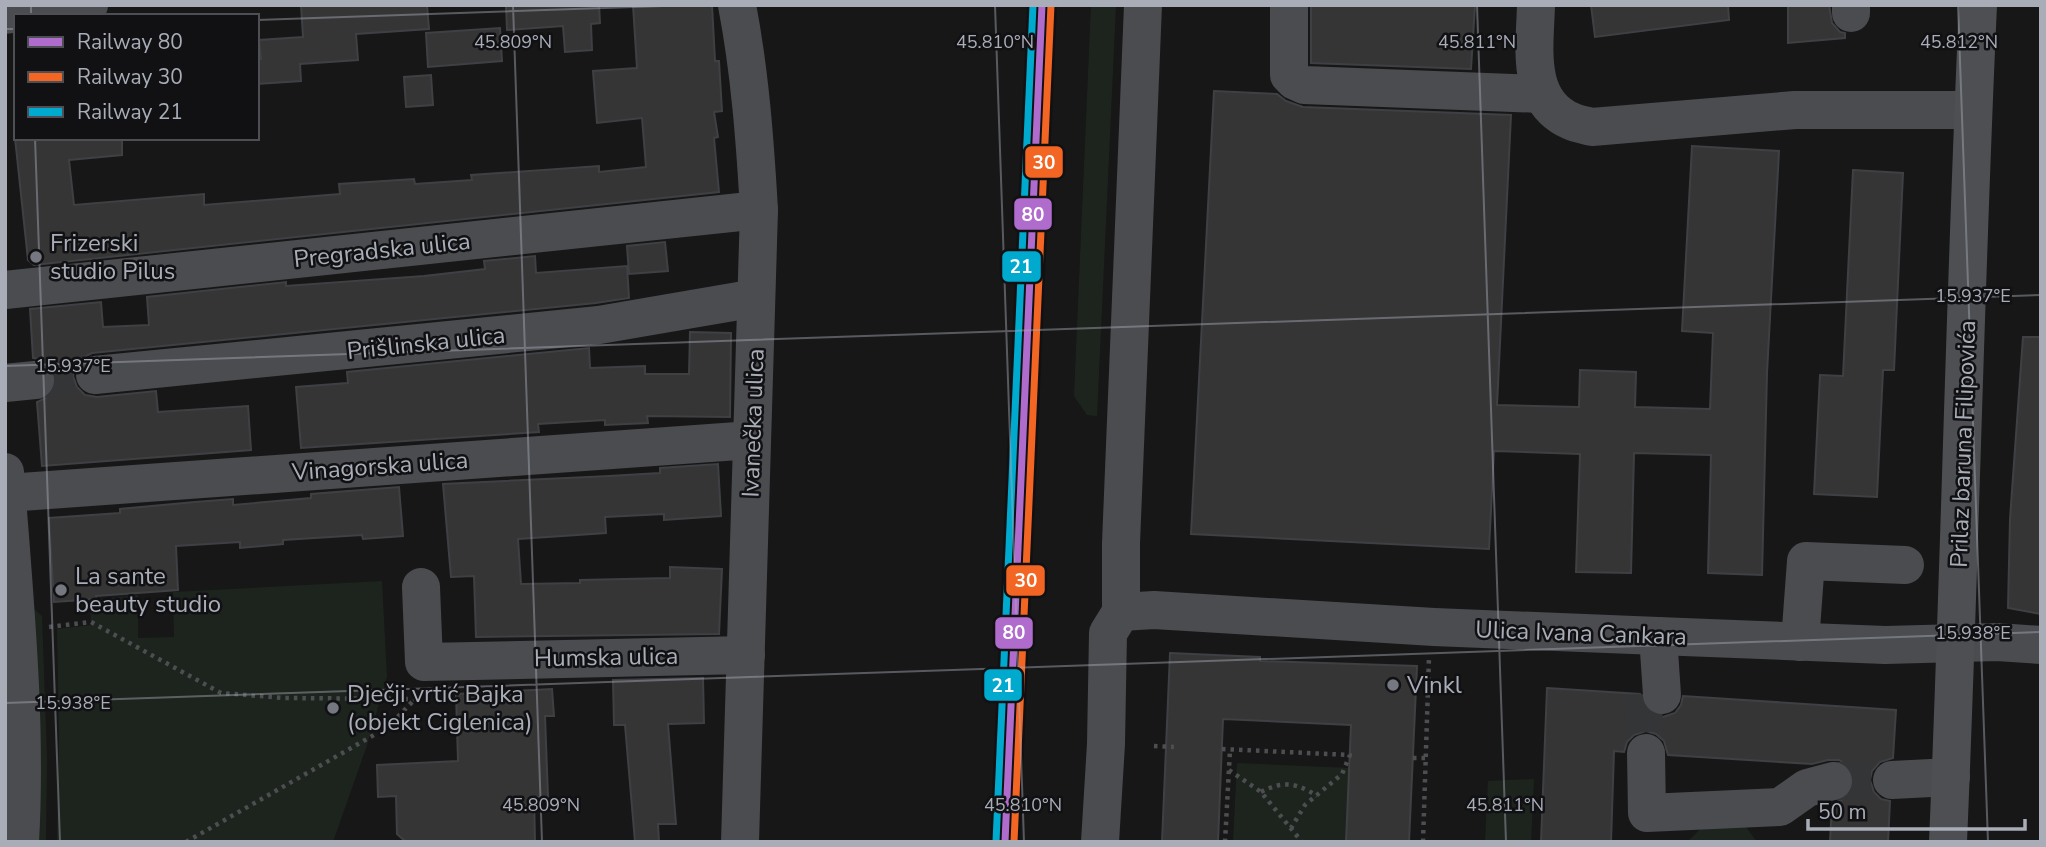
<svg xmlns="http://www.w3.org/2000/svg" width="2046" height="847" font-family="'Nunito Sans',sans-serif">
	<rect width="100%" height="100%" fill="#171717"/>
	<g fill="#1d241e">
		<path d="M1091,5H1116L1097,416L1087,415L1074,396Z"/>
		<path d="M382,581L387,677L366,748L333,842H57L59,739L57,629L91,625L90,600L138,595V638L174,637L173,592Z"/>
		<path d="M33,608L42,616L47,757L46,842H36Z"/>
		<path d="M1237,763L1349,768L1346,842H1233Z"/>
		<path d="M1534,779L1531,842H1485L1488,781Z"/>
		<path d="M1711,819L1744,824L1757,842H1687Z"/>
	</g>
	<g fill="#353536" stroke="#3f4043" stroke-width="2">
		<path d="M301,5H427L429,29L356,34L358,60L300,64L301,81L257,84V59H261L259,40L303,37Z"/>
		<path d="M506,5H599L600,23L591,24L592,50L565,52L563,26L507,30Z"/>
		<path d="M633,5H712L715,61H719L722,111L714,112L718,137L714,138L719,192L34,265L28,260L15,138H122V155L69,160L74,205L204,194V205L340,194L339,184L414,179L415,184L472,180L471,175L599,166V172L646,167L642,118L597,123L593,71L637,68Z"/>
		<path d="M1311,5H1475L1471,69L1311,63Z"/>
		<path d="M1591,5H1728L1729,20L1595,37Z"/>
		<path d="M1788,5H1829L1832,23L1840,32L1845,33V38L1788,43Z"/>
		<path d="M500,28L502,61L428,67L426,33Z"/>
		<path d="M431,75L433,105L406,107L404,77Z"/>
		<path d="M1214,91L1277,94L1286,101L1303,107L1511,115L1497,405L1579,407L1580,370L1636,372L1635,407L1710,409L1713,333L1682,331L1692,146L1779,151L1767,373L1762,575L1708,573L1711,455L1634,453L1631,573L1576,572L1580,454L1494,451L1489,549L1191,534Z"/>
		<path d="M1853,170L1903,173L1894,370H1883L1877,497L1814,494L1820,375L1843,376Z"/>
		<path d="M665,242L668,271L629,274L627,246Z"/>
		<path d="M535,256L536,273L627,266L629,298L596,303L92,353L82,358L75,367L73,376L77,387L85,395L97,397L156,391L158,412L248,406L251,450L42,466L37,402L48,397L55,390L57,379L52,367L43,360L33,358L30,309L101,302L103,327L149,325L147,297L286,282V286L424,276L485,269L484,261Z"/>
		<path d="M690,332L731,333L730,417L647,416L648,423L605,425V420L538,424L539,432L301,448L296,387L348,383L347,372L589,348L590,368L645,366V374H689Z"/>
		<path d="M2023,337H2041V614L2008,608L2010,519Z"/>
		<path d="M718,464L721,516L664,520V514L605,517L606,533L518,539L521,584L580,583V580L670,578V567L722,569L719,634L476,637L474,576L451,577L443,484L609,476L660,473V468Z"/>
		<path d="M399,487L403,536L363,539L362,535L283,540V544L240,548V542L176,546L178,590L96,596V599L54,602L49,518L120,513V509L195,502L233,499V505L311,498V494Z"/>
		<path d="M1170,653L1260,657V661L1417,666L1409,842H1346L1351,725L1223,719L1218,842H1162Z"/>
		<path d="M703,678L704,723L668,724L676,824H658L659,842H635L625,725H614L613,680Z"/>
		<path d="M1547,688L1640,694L1644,708L1652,714L1663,717L1675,713L1681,705L1683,696L1896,710L1893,758L1880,762L1872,771L1870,780L1874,792L1881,799L1890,801L1888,842H1830L1832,804L1848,797L1854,786V775L1849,766L1839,760H1828L1812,764L1668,755L1664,741L1656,734L1646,731L1634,735L1627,742L1624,752L1614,751L1611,842H1541Z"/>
		<path d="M552,689L554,716H545L548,797H534L535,842H406L397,834L396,796L378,797L377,765L458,761L456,694Z"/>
	</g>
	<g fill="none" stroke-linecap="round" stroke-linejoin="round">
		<g stroke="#343537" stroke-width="38" stroke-dasharray="38 19" stroke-linecap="butt">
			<path d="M35,380L95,375"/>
			<path d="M1642,694L1646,753"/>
			<path d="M1833,781L1892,780"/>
		</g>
		<g stroke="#4d4e52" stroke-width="4.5" stroke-dasharray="3.5 5" stroke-linecap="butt">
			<path d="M49,627L91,622L221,693L284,698L415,699L423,695"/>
			<path d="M1154,746L1174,747"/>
			<path d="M1222,749L1350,755L1342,774L1305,805L1291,828"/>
			<path d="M1413,758H1426"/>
			<path d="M1229,770L1261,792L1302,842"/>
			<path d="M1261,792C1283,780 1297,783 1317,796"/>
			<path d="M186,842L388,727L415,699"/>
			<path d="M1225,842L1230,750"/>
			<path d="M1423,842L1429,657"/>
		</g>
		<g stroke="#4b4c50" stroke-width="38">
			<path d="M737,5C750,73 755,141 759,210L740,842"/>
			<path d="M1289,5V75L1295,81L1304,85L1541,94"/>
			<path d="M1536,5C1535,46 1525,101 1571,121C1577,124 1585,125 1592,127L1795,110H1973"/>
			<path d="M1851,5V13"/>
			<path d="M5,15L89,5"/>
			<path d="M5,290L759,210"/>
			<path d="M95,375L599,325L756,298"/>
			<path d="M5,383L35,380"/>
			<path d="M5,472C14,594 27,719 20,842"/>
			<path d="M7,493L752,440"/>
			<path d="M421,587L424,662L746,655"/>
			<path d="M1121,612L1154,610L1434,627L1658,636L1885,645L1997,642L2041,645"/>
			<path d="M1121,612V543L1143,5"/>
			<path d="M1658,636L1662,695"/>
			<path d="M1800,642L1806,561L1905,565"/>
			<path d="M1646,753L1647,813L1780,807L1807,788L1833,781"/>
			<path d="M1892,780L1951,777"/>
			<path d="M1100,842L1106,744L1108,633L1121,612"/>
		</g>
		<path stroke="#4d4f52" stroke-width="38" d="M1948,842C1960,563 1965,284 1978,5"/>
		<g stroke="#111113" stroke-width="12">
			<path id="rail-1" d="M1005,842L1042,5"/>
		</g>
		<g stroke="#111113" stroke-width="12">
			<path id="rail-2" d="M1014,842L1051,5"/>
		</g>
		<g stroke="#111113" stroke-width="12">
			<path id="rail-3" d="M996,842L1033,5"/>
		</g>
		<use href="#rail-1" stroke="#b06ccc" stroke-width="7"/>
		<use href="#rail-2" stroke="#f26522" stroke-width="7"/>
		<use href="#rail-3" stroke="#00a9ce" stroke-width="7"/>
	</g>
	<path fill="none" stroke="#a8adb8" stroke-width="2" stroke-opacity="0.45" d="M31,5V16M513,5L542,842M995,5L1024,842M1477,5L1506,842M1958,5L1988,842M257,20L693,5M5,29H16M35,138L60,842M5,366L2041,295M5,703L2041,632"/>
	<g fill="#757880" stroke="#111113" stroke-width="2.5">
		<circle cx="36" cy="257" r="7"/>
		<circle cx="61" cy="590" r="7"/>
		<circle cx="1393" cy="685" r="7"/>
		<circle cx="333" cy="708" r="7"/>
	</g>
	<g text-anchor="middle" stroke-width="5" stroke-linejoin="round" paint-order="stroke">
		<g font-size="24" fill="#a8adb8" stroke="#111113" text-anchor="start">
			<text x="50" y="251">Frizerski<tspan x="50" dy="28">studio Pilus</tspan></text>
			<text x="75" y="584">La sante<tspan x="75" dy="28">beauty studio</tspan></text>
			<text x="1407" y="693">Vinkl</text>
			<text x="347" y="702">Dječji vrtić Bajka<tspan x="347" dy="28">(objekt Ciglenica)</tspan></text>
		</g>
		<g font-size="24" fill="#a8adb8" stroke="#111113">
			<text transform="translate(382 250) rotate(-6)" y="8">Pregradska ulica</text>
			<text transform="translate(426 343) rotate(-6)" y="8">Prišlinska ulica</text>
			<text transform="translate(753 423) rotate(-88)" y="8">Ivanečka ulica</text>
			<text transform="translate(1963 444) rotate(-88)" y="8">Prilaz baruna Filipovića</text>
			<text transform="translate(380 466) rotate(-4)" y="8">Vinagorska ulica</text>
			<text transform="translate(1581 633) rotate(2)" y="8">Ulica Ivana Cankara</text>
			<text transform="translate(606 657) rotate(-1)" y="8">Humska ulica</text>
		</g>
	</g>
	<g font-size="18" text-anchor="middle" fill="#a8adb8" stroke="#111113" stroke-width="5" stroke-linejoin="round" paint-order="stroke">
		<text x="513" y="48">45.809°N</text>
		<text x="995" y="48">45.810°N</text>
		<text x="1477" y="48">45.811°N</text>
		<text x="1959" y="48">45.812°N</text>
		<text x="1973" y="302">15.937°E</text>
		<text x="73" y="372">15.937°E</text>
		<text x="1973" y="639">15.938°E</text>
		<text x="73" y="709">15.938°E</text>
		<text x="541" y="811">45.809°N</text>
		<text x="1023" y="811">45.810°N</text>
		<text x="1505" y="811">45.811°N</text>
	</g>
	<g stroke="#111113" stroke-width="2.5">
		<rect x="1024" y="145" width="40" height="34" rx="7" fill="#f26522"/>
		<rect x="1013" y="197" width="40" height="34" rx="7" fill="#b06ccc"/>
		<rect x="1001" y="250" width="41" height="33" rx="7" fill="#00a9ce"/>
		<rect x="1005" y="564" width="41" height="33" rx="7" fill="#f26522"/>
		<rect x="994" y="616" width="40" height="34" rx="7" fill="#b06ccc"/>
		<rect x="983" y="668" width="40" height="34" rx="7" fill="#00a9ce"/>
	</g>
	<g font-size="19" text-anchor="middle" font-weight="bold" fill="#fff">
		<text x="1044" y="169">30</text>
		<text x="1033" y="221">80</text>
		<text x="1021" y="273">21</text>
		<text x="1026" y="587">30</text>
		<text x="1014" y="639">80</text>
		<text x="1003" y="692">21</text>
	</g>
	<rect width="2046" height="847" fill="none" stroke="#a8adb8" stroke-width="14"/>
	<rect x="14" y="14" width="245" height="126" fill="#111113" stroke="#4d4f55" stroke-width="2"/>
	<rect x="28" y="37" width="35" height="10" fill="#b06ccc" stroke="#4d4f55" stroke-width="2"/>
	<text x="77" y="49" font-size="21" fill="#a8adb8">Railway 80</text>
	<rect x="28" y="72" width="35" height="10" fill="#f26522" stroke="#4d4f55" stroke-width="2"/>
	<text x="77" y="84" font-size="21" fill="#a8adb8">Railway 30</text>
	<rect x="28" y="107" width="35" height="10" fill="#00a9ce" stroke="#4d4f55" stroke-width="2"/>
	<text x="77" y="119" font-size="21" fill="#a8adb8">Railway 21</text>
	<path d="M1808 819v10h217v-10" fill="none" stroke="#a8adb8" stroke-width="3.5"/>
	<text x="1818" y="819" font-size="21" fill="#a8adb8" stroke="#111113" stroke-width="5" paint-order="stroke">50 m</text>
</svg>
